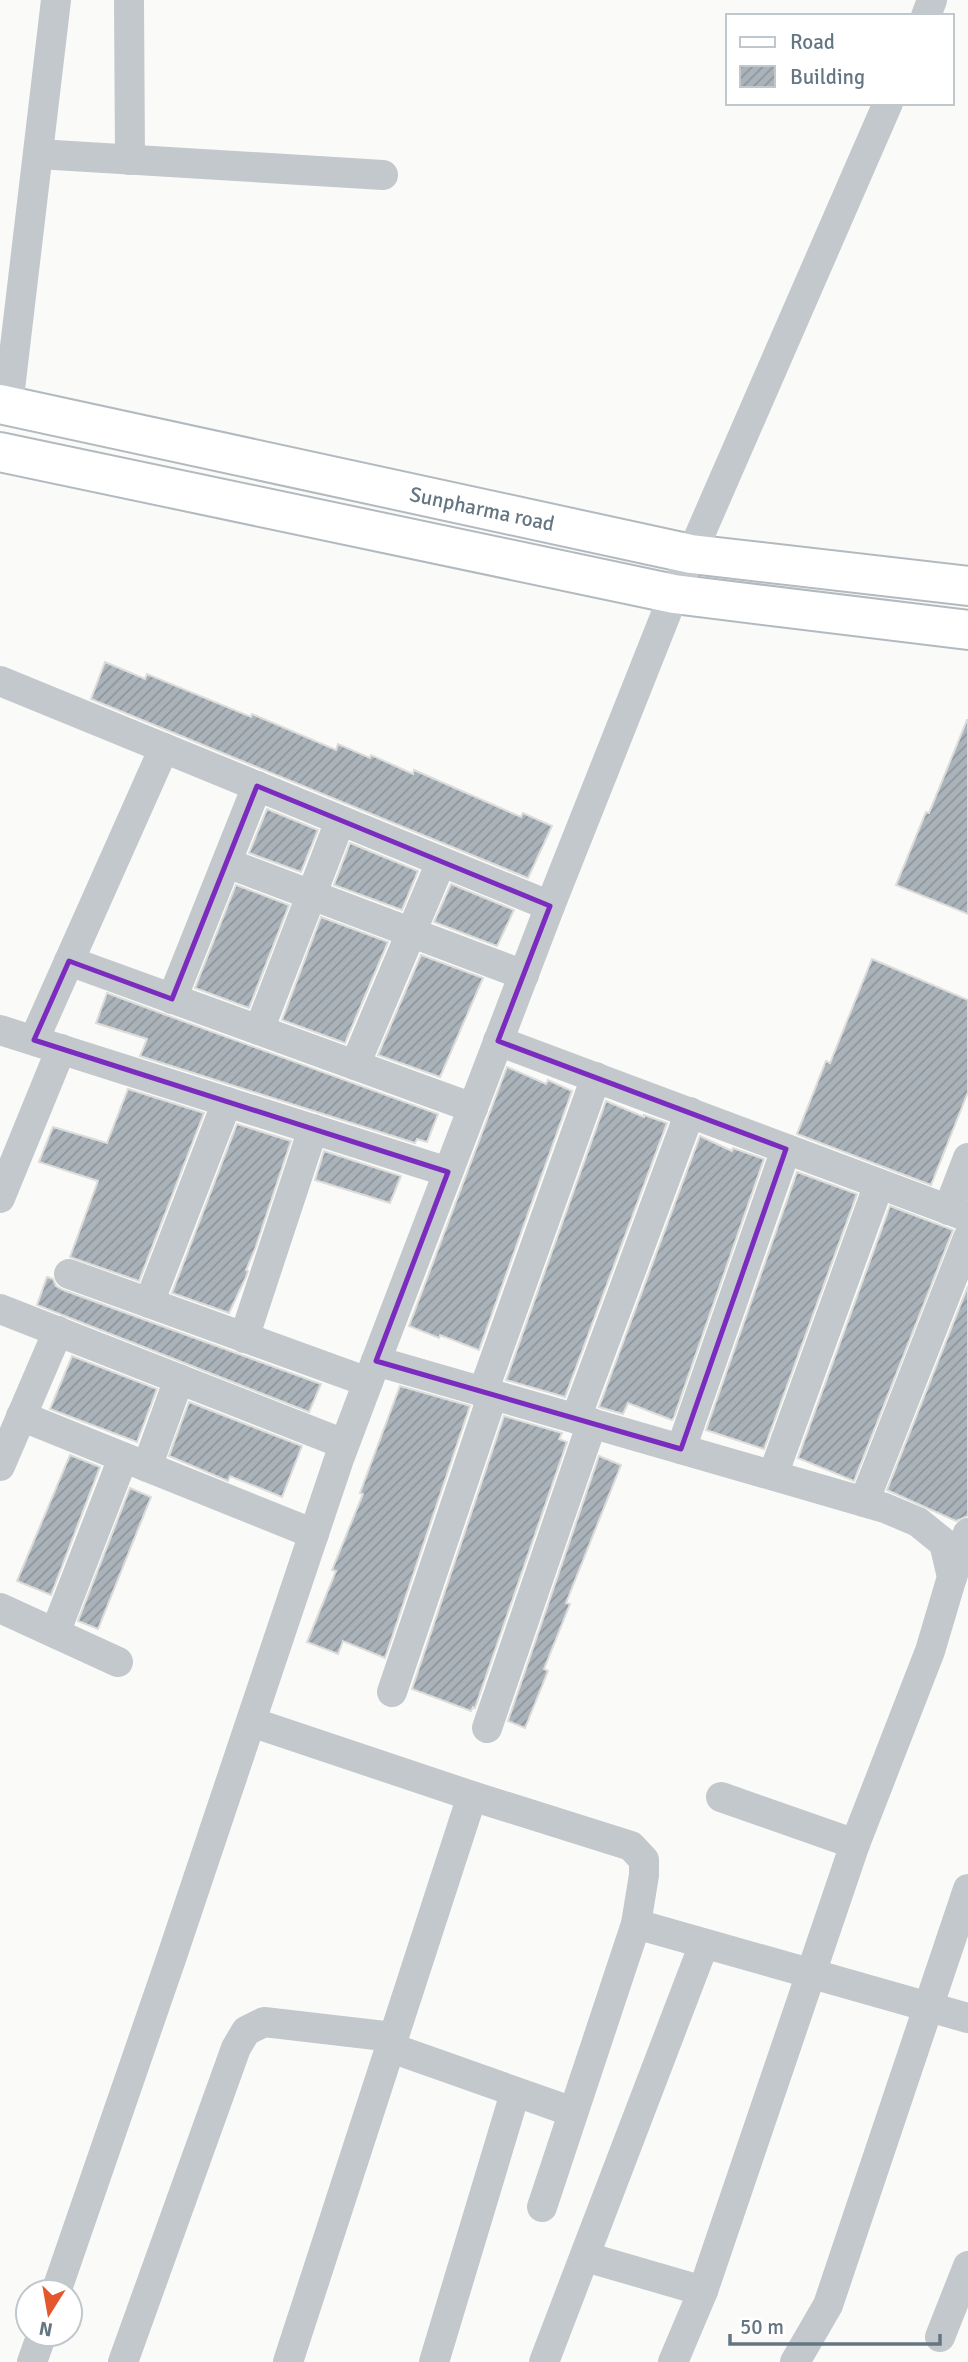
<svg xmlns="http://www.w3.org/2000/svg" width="968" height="2362" font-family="Signika,sans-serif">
	<defs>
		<pattern id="building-hatch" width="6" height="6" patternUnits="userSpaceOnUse" patternTransform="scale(1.75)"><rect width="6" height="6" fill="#aab3b9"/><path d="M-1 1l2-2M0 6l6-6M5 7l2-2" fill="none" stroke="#8e969c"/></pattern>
	</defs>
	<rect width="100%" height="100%" fill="#fafaf8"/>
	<g fill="url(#building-hatch)" stroke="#dcdcda" stroke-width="2">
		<path d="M105,662L145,679L147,674L251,717L252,714L336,750L338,744L370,758L371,755L413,774L414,770L521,817L523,813L552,826L528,878L91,699Z"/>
		<path d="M967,720H968V914L896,885L926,812L929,813Z"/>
		<path d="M267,809L318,830L301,872L249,853Z"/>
		<path d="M350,843L418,871L402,910L334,885Z"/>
		<path d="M451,884L514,910L497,946L434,922Z"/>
		<path d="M236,885L289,905L249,1008L195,988Z"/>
		<path d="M321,917L388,942L345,1043L282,1020Z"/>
		<path d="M421,955L483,978L440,1077L378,1055Z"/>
		<path d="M872,959L968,1000V1092L931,1185L797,1134L826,1061L830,1063Z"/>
		<path d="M107,993L166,1015L438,1114L427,1142L417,1139L415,1143L140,1056L147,1039L96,1023Z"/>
		<path d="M507,1067L546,1084L548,1080L572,1091L479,1350L440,1335L439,1338L409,1326Z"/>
		<path d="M128,1089L204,1113L139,1281L70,1257L98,1181L39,1162L53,1127L107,1143Z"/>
		<path d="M606,1101L644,1117V1115L667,1123L565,1397L506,1380Z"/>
		<path d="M237,1124L291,1141L255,1249L246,1270L248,1271L246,1277L229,1313L172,1293Z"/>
		<path d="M700,1136L732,1151L733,1148L764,1159L674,1417L672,1420L628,1403L623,1414L599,1407Z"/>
		<path d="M324,1151L401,1176L390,1203L315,1180Z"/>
		<path d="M797,1172L857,1194L764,1449L706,1430Z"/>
		<path d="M890,1206L953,1230L854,1481L798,1458Z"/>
		<path d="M47,1277L53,1279L56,1286L63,1290L321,1384L309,1412L37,1305Z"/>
		<path d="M968,1286V1516L956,1521L887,1490Z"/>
		<path d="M72,1356L157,1389L137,1442L50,1409Z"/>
		<path d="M400,1386L470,1406L385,1658L343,1641L338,1654L307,1642L336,1571L332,1570L363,1494L360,1493Z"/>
		<path d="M189,1402L302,1446L282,1497L230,1476L228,1481L169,1456Z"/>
		<path d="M504,1416L562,1433L559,1439L567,1442L475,1708L473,1707L471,1711L412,1689Z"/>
		<path d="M70,1455L100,1467L51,1595L17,1581Z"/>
		<path d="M599,1456L621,1465L566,1603L570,1604L544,1669L548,1671L525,1728L508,1721Z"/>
		<path d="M130,1488L151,1497L98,1629L78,1621Z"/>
	</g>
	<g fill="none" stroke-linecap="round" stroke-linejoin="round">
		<g stroke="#b3babf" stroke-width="42">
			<g id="secondary">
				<path d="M0,404L691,554L968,586"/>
				<path d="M0,452L674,594L968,630"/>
			</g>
		</g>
		<g stroke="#c3c8cc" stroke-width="30">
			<path d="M129,0L130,160"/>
			<path d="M926,16L932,0"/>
			<path d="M38,154L383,175"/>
			<path d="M8,406L56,0"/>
			<path d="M0,681L550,906"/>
			<path d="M227,863L524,975"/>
			<path d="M69,961L473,1108"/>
			<path d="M172,999L257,786"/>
			<path d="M0,1030L448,1172"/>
			<path d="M259,1030L340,821"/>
			<path d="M34,1040L164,748"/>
			<path d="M498,1041L968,1217"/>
			<path d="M355,1065L441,862"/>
			<path d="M0,1198L61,1049"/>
			<path d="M948,1210L968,1158"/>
			<path d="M69,1274L368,1382"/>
			<path d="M149,1303L227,1102"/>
			<path d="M0,1309L344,1444"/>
			<path d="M244,1338L313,1129"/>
			<path d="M376,1361L885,1508L918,1522L944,1543L952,1577L930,1651L855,1844L703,2291"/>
			<path d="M483,1392L596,1077"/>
			<path d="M21,1416L314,1534"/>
			<path d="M576,1418L690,1112"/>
			<path d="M681,1449L786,1149"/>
			<path d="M0,1466L58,1331"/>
			<path d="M147,1467L179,1379"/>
			<path d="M773,1475L879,1184"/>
			<path d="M864,1502L968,1238"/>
			<path d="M952,1577L968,1533"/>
			<path d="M0,1608L118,1662"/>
			<path d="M55,1633L123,1458"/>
			<path d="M392,1692L493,1394"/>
			<path d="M251,1722L472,1796L631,1846L644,1860V1875L636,1924L542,2207"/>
			<path d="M487,1728L592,1423"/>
			<path d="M721,1797L855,1844"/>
			<path d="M636,1924L968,2018"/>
			<path d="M389,2047L573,2112"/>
			<path d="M586,2257L703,2291L673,2362"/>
			<path d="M56,2292L172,1956L339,1459L368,1382L550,906L674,594L888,103"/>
			<path d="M940,2337L968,2266"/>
			<path d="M32,2362L42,2334"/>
			<path d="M123,2362L236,2048L246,2031L264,2022L393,2037"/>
			<path d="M288,2362L472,1796"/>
			<path d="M434,2362L515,2093"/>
			<path d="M544,2362L704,1944"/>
			<path d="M795,2362L828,2305L968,1889"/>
		</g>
		<use href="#secondary" stroke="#fff" stroke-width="38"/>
	</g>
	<path fill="none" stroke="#7b2cbf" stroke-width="5" stroke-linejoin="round" d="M257,786L550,906L498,1041L786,1149L681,1449L376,1361L448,1172L34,1040L69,961L172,999Z"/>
	<g text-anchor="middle" stroke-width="7" stroke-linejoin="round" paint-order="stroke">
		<g font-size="21" fill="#657683" stroke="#fff">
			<text transform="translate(482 509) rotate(12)" y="7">Sunpharma road</text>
		</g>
	</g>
	<rect x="726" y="14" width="228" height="91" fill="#ffffff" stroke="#c1c8cd" stroke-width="2"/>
	<rect x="740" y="37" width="35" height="10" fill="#ffffff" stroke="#c1c8cd" stroke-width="2"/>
	<text x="790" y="49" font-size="21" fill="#657683">Road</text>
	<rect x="740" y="66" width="35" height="21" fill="url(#building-hatch)" stroke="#c1c8cd" stroke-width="2"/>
	<text x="790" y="84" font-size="21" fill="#657683">Building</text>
	<g transform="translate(49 2313) rotate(191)"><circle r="33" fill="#ffffff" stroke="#c1c8cd" stroke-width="2"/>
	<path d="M0-5L12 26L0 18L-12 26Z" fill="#e4572e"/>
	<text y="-10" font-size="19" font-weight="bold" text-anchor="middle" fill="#657683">N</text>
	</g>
	<path d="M730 2334v10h210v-10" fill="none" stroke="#657683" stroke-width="3.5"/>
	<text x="740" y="2334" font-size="21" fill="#657683" stroke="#ffffff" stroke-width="5" paint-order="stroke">50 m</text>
</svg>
